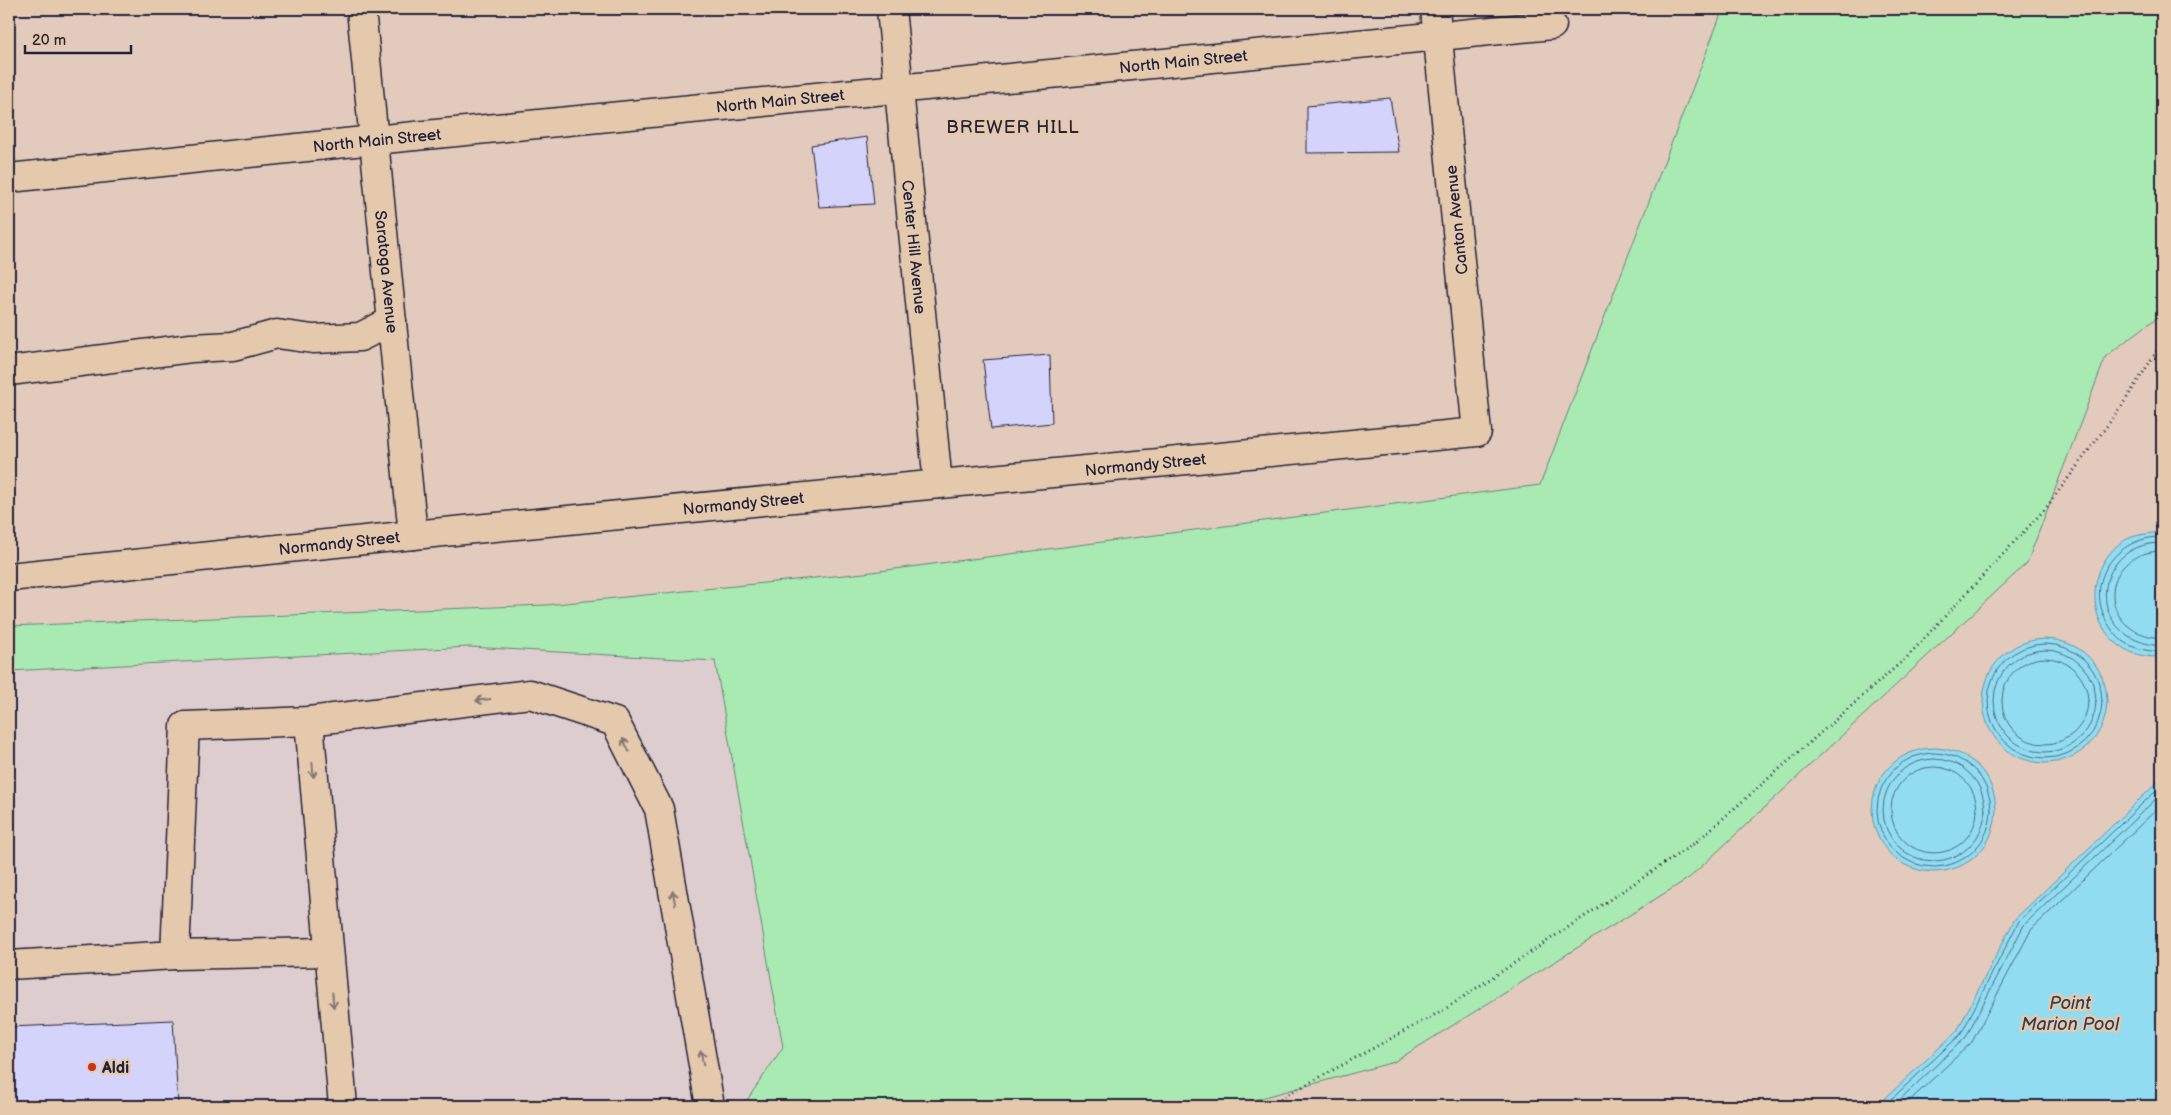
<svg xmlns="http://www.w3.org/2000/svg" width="2171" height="1115" font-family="'Balsamiq Sans',sans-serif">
	<rect width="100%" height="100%" fill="#e2cbbc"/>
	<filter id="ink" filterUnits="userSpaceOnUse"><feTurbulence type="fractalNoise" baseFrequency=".02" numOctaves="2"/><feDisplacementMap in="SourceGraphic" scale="10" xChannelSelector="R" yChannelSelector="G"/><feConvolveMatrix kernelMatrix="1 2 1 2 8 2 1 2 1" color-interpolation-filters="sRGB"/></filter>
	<g filter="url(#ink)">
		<path fill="#decdcf" d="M469,647L715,660L783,1047L743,1106H9V671Z"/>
		<path fill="#a9e9b2" stroke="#668676" d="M1723,9H2162V314L2106,356L2027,563L1689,878L1394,1062L1232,1106H743L783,1047L715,661L469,647L9,671V626L546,605L864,573L1540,485Z"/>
		<g fill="#91dcf1" stroke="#6592a8">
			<path d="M2159,532H2162V657C2149,657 2137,656 2125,649C2086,627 2086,571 2119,544C2130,535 2145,534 2159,532Z"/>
			<circle cx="2045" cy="701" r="62"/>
			<circle cx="1934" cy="810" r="62"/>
			<path d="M2162,778V1106H1877L1957,1031L2015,919Z"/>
		</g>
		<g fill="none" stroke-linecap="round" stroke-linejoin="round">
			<g stroke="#4e6c84" stroke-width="1">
				<path d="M2162,537C2116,536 2083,582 2108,624C2113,632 2120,641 2129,645C2140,650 2150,651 2162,652"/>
				<path d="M2162,543C2091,542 2082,641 2162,646"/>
				<path d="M2162,551C2099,551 2094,634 2162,638"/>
				<circle cx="2045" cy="701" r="57"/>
				<circle cx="2045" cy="701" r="51"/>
				<circle cx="2045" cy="701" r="43"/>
				<circle cx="1934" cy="810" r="57"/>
				<circle cx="1934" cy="810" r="51"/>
				<circle cx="1934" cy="810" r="43"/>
				<path d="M1884,1106L1961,1034L2019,921L2162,785"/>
				<path d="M1893,1106L1966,1037L2024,925L2162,793"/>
				<path d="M1904,1106L1972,1042L2031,930L2162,804"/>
			</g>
		</g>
		<g fill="#d4d3fc" stroke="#22223b">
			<path d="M1170,9H1196L1170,13Z"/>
			<path d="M1390,98L1399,152L1307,153V106Z"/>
			<path d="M867,137L874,204L819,207L811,145Z"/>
			<path d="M1050,355L1052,423L991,429L983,360Z"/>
			<path d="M173,1020L178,1106H9V1027Z"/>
		</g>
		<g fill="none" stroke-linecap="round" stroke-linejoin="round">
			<g stroke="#22223b" stroke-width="31">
				<g id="minor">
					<path id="s1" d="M361,9L413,535"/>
					<path id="s2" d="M891,9L938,484"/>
					<path id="s3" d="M9,178L374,140L1552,25"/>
					<path d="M9,371L191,348L233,346L277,334L313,339L360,337L392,321"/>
					<path id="s4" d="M9,577L413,535L1477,432L1435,9"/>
					<path d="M309,721L343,1106"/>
					<path d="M175,955L328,952"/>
					<path d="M9,965L175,955L185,726L309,721L530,694L615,722L659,809L710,1106"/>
				</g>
			</g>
			<path stroke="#22223b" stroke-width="3" stroke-dasharray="1 4" stroke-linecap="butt" d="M1267,1106L1445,1009L1695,843L1907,657L2046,508L2121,407L2162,343"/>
			<use href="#minor" stroke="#e5c9ac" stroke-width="28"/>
		</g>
		<defs><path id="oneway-shaft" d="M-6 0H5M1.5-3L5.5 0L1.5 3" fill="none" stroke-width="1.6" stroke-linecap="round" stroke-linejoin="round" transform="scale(1.25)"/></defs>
		<g stroke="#847674">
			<use href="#oneway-shaft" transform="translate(483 700) rotate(173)"/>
			<use href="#oneway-shaft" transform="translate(626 745) rotate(-117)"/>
			<use href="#oneway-shaft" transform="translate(313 770) rotate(85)"/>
			<use href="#oneway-shaft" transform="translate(674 898) rotate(-100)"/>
			<use href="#oneway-shaft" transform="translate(333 1000) rotate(85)"/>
			<use href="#oneway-shaft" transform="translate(702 1058) rotate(-100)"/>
		</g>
	</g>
	<circle fill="#c8321e" stroke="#e5c9ac" stroke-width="2" cx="92" cy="1067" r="5"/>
	<g text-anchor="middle" stroke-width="5" stroke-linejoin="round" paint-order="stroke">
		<g font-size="16" fill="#22223b" stroke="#e5c9ac">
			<text dy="6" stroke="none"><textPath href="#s3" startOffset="1180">North Main Street</textPath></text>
			<text dy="6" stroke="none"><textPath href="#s3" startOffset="775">North Main Street</textPath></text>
			<text dy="6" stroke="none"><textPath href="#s3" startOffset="370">North Main Street</textPath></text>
			<text transform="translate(1456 220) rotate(-96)" y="6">Canton Avenue</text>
			<text dy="6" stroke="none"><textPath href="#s2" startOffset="239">Center Hill Avenue</textPath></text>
			<text dy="6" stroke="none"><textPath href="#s1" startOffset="264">Saratoga Avenue</textPath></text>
			<text dy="6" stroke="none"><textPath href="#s4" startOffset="1142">Normandy Street</textPath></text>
			<text dy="6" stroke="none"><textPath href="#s4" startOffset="738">Normandy Street</textPath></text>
			<text dy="6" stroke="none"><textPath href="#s4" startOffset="332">Normandy Street</textPath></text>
		</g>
		<g font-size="16" font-weight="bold" fill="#22223b" stroke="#e5c9ac" text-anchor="start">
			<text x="102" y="1073">Aldi</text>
		</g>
		<g font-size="18" letter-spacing="1" fill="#22223b" stroke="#e5c9ac">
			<text x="1013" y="133">BREWER HILL</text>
		</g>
		<g font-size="18" font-style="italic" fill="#333e56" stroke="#e5c9ac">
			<text x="2070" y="1009">Point<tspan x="2070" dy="21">Marion Pool</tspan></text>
		</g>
	</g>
	<rect width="2171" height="1115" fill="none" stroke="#e5c9ac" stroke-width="30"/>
	<rect x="15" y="15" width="2141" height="1085" fill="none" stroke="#22223b" stroke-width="2" filter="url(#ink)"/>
	<path d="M25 45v8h106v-8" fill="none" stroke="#22223b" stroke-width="2.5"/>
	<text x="32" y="45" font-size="15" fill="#22223b" stroke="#e5c9ac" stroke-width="4" paint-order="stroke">20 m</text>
</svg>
